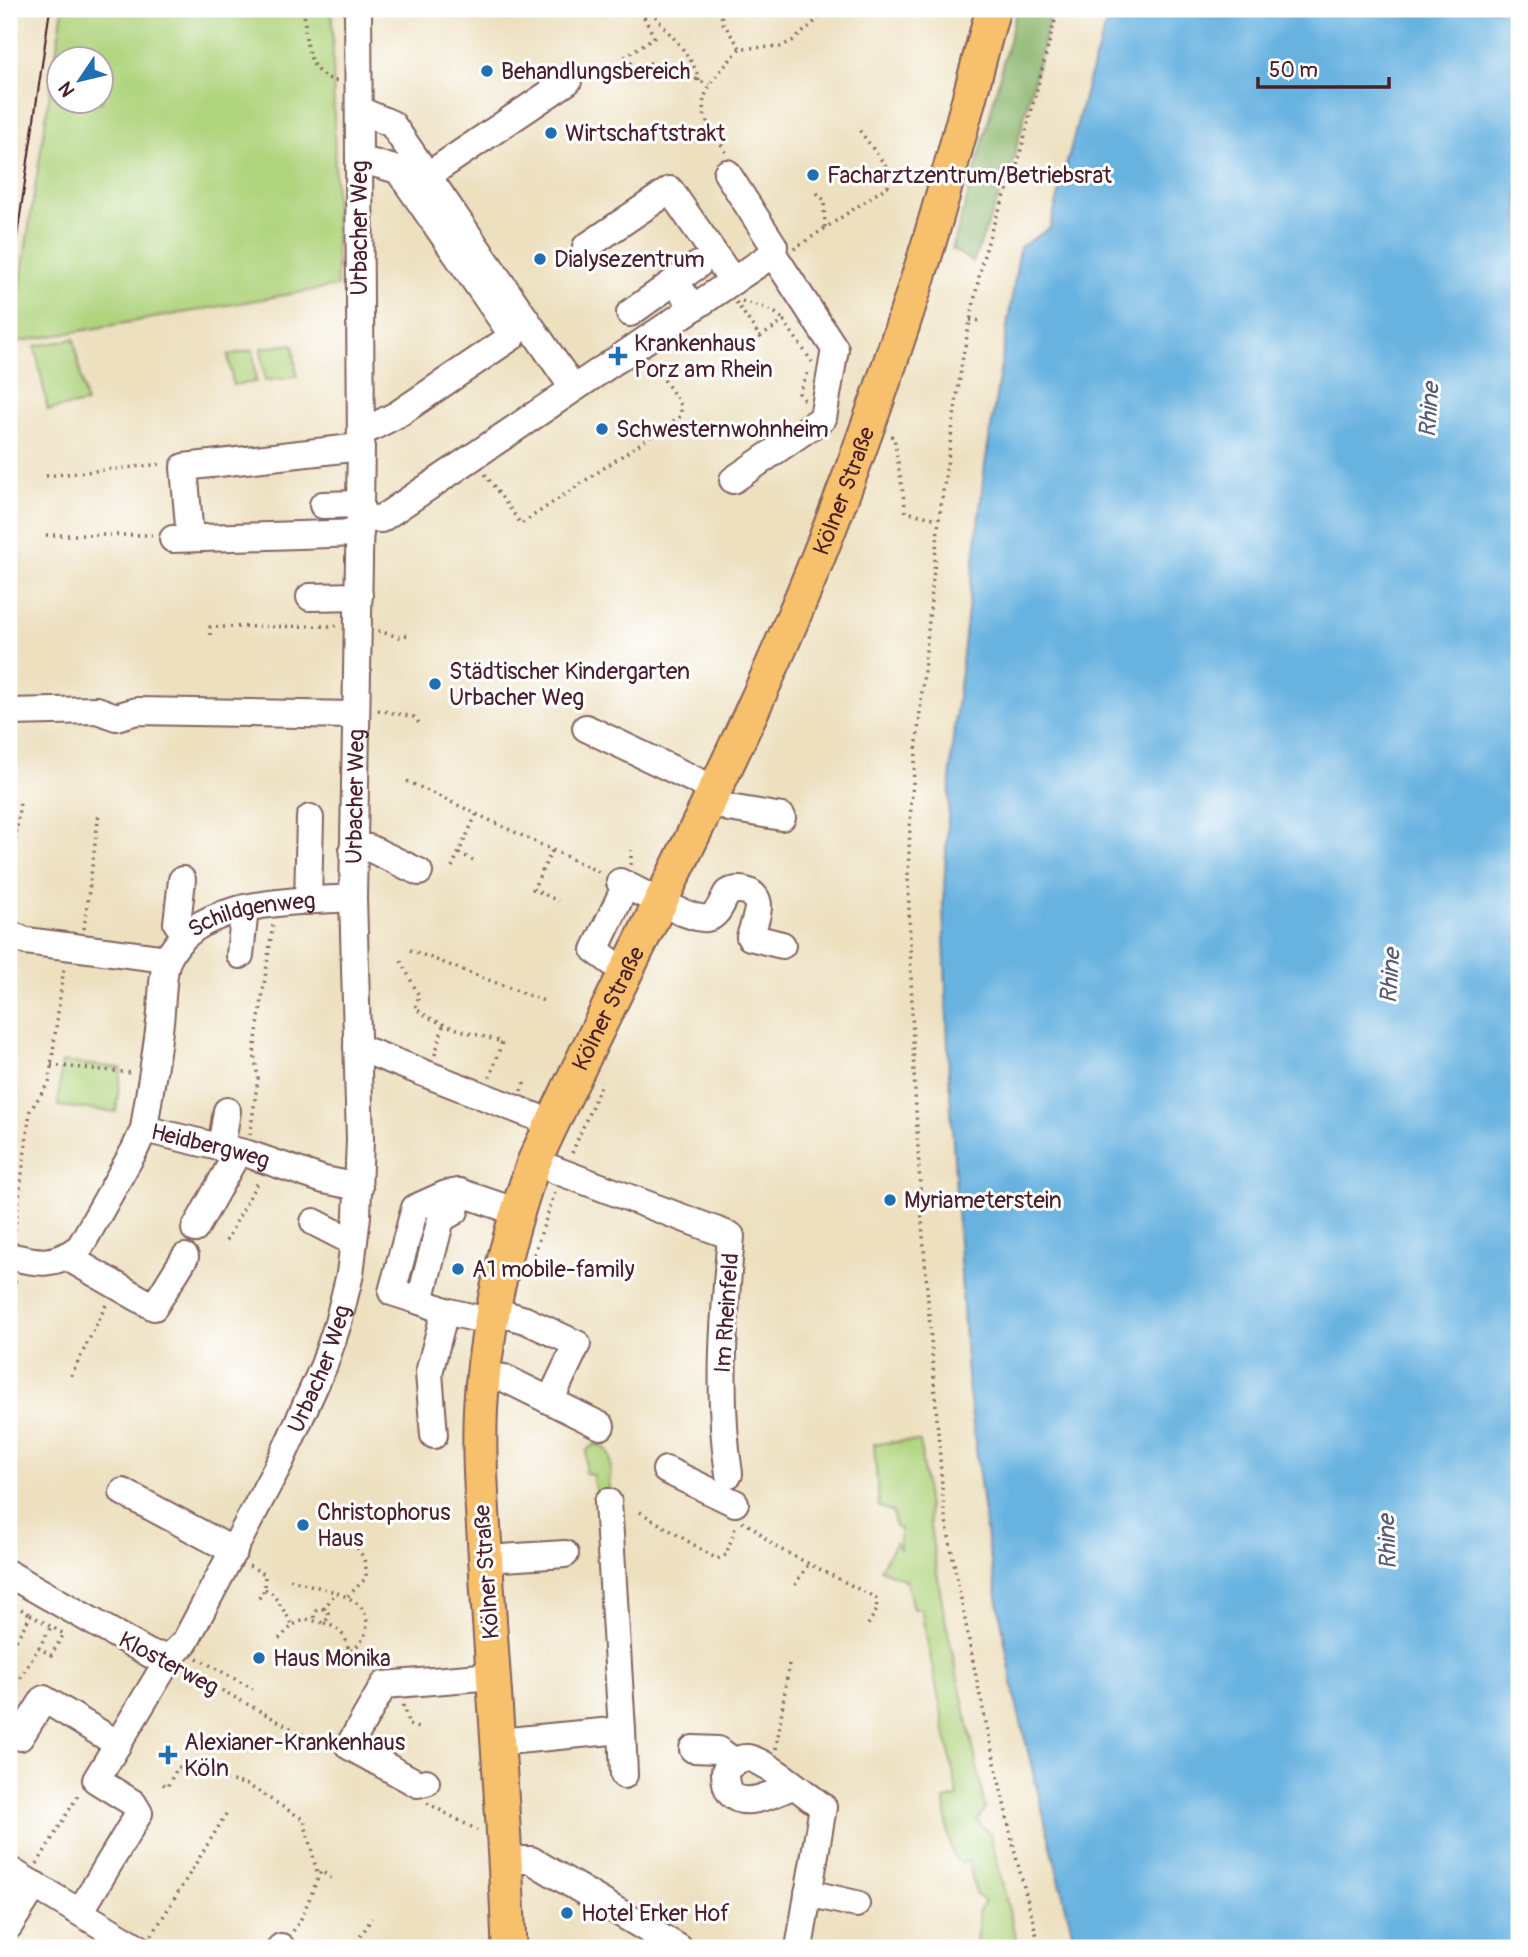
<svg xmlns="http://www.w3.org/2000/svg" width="1528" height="1957" font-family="Pangolin,sans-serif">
	<rect width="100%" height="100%" fill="#fff"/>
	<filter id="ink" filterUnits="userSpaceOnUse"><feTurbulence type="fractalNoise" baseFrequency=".0143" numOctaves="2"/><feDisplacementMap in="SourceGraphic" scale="14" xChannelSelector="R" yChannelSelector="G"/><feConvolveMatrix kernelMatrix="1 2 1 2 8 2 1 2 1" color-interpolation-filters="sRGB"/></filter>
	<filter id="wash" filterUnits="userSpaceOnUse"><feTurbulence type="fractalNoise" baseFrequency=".00686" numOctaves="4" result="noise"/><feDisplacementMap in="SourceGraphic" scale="28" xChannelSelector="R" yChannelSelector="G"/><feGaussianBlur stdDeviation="1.57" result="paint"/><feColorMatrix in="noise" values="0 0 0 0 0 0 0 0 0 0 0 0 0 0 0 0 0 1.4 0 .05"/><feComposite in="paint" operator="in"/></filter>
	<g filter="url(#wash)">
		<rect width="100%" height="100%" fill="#ede0bf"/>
		<g fill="#b0d47e" stroke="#7d7a54" stroke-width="2" fill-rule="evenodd">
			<path d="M63,9H332L337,286L11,343ZM60,60H102V102H60Z"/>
			<path d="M74,339L86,403L48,410L35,346Z"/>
			<path d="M293,344L297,377L265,381L261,348Z"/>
			<path d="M253,350L256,382L233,385L228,355Z"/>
			<path d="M62,1062L121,1068L116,1112L58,1106Z"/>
			<path d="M905,1441L920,1442C927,1507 935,1572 949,1637C961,1694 975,1751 985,1809L977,1821L990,1833L1018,1948H977C974,1935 981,1926 978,1912L985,1902L976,1894L968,1860L963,1863L955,1859L948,1837L945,1800L958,1797L921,1609H913L906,1580L880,1569L896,1542L900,1550V1529L895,1527L893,1512L879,1507L874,1444Z"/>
			<path d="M595,1444C619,1447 608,1476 609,1492H597L593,1482L594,1475L585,1473L587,1450Z"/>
		</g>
		<path fill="#8cb66d" stroke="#6b6a4c" stroke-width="2" d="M1017,9H1052L1013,161L973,262L952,249L978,161Z"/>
		<path fill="#67b2e0" stroke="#586886" stroke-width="2" d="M1111,9H1519V1948H1076L1015,1698L987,1539L967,1376L949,1076L943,907L952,748L985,465L1020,247L1050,228L1089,78Z"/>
	</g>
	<g filter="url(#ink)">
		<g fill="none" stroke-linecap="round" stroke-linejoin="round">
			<g stroke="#83635f" stroke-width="30">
				<g id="minor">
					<path d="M359,110L392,124L573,388"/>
					<path d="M359,159L398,170L513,336L398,414L361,433"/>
					<path d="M727,173L774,246L773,254L835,349L823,418L733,480"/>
					<path d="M427,176L568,81"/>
					<path d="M586,247L670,190L733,281"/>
					<path d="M675,281L698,265"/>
					<path d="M630,313L675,281L693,308"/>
					<path d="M323,505L360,504"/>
					<path d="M360,518L381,519L773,254"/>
					<path d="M189,526L184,467L361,447"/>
					<path d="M173,539L360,533"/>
					<path d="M310,597L359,596"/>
					<path d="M9,712L97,710L116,717L137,711L355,715"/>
					<path d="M586,728L714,789"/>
					<path d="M709,799L729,808L782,817"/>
					<path d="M353,848H369L419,872"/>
					<path d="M182,880L177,923L186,934"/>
					<path d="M620,882C637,890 691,921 707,918C718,916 722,902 727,893C739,887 759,890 758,908C757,917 753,928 750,937L782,945"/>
					<path d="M308,901L310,818"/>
					<path d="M9,934L26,941L167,959"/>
					<path d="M240,955L245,908"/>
					<path d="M625,972L595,950L626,885"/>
					<path d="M357,1047L552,1123"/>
					<path id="s1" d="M144,1129C149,1093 156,1058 160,1022C162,1008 162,970 168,959C196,898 297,902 353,898"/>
					<path d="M221,1148L227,1111"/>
					<path d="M534,1162L731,1236C724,1316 717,1394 729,1474"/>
					<path d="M314,1222L347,1239H354"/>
					<path d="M195,1229L238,1152"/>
					<path id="s2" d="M9,1256C39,1263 54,1267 80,1247L135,1149L144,1129L248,1154L324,1180L359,1187"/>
					<path d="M67,1257L154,1307L185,1257"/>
					<path d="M420,1301L392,1292L415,1208L446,1194L459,1192"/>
					<path d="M445,1311L492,1322"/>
					<path d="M494,1311L525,1320L577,1344L550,1401"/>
					<path d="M484,1376L504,1378L601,1426"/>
					<path d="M434,1435L429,1373L445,1311L420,1301L441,1219L455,1211L459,1192L517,1212"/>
					<path d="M666,1470L735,1503"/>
					<path d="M123,1492L234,1551"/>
					<path d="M486,1559L565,1554"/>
					<path d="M9,1574L150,1654L170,1657"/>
					<path d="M622,1730L624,1775"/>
					<path d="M20,1737L44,1699L118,1744"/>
					<path d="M497,1742L622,1730L608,1502"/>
					<path d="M693,1749L718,1750L735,1762"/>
					<path d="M426,1782L418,1784L349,1746L384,1685L493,1676"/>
					<path d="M792,1786C767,1797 724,1818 725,1771C731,1764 738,1757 748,1758C766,1761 806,1795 823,1807L799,1948"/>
					<path d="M506,1860H531L679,1948"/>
					<path d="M9,1870L139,1948"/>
					<path d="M808,1893L856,1904"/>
					<path id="s3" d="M80,1912L139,1813L133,1803L96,1780L170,1657L185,1642L280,1462L324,1365L338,1323L350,1274L357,1216L360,1139L353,898L361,447L358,9"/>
					<path d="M9,1926L35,1885"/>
					<path d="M280,1948L281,1947"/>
				</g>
			</g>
			<g stroke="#83635f" stroke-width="37">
				<g id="major">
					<path id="s4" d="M509,1948C505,1827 495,1705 487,1584C484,1521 476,1452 482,1388C489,1311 508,1235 534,1162C618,981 714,804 792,620C842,503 885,383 923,262C949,179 970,93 993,9"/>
				</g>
			</g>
			<g stroke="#83635f" stroke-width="3.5" stroke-dasharray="2 5" stroke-linecap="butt">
				<path d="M304,9C306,36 304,76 338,81"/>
				<path d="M720,9L723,23L740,48"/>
				<path d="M9,44L16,9"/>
				<path d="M699,81C693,53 666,33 651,10L643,15L654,37L622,59L639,67C643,66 646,64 650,63C663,63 696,79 709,85"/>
				<path d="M726,152C719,140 708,127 704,113C698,90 727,65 740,48L780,47L794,40L829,9"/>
				<path d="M817,193L824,200L825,229"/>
				<path d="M794,249L888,186L885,165L857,127"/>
				<path d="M742,301C757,306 774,308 784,321"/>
				<path d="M736,302L763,341"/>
				<path d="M970,320L983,321"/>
				<path d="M760,337L784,321L812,362"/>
				<path d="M804,400L799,393L808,372"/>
				<path d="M891,436L894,437L906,512L938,519"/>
				<path d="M485,474L521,524L681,416V405L651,360"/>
				<path d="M46,476L163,464"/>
				<path d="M46,535H152"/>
				<path d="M378,631L399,637L408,635"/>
				<path d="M210,635V627L336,626"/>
				<path d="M378,710L414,717L419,723"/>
				<path d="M407,781L603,874"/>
				<path d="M9,831H17"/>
				<path d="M552,851L533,889L558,901"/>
				<path d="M459,853L473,860"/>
				<path d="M631,865V850"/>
				<path d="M452,867L476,815"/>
				<path d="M9,896L20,801"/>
				<path d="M84,929L99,813"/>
				<path d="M410,950L544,1001"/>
				<path d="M401,961L419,996L415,1008C440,1028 471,1032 502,1042L490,1077"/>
				<path d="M435,1055L443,1026"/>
				<path d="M51,1065L133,1073"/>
				<path d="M521,1091L525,1081"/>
				<path d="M250,1135L258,1078L254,1053L273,924"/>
				<path d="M572,1153L602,1082"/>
				<path d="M14,1237L30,1111L49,1082L64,966"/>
				<path d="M226,1241L258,1181"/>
				<path d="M534,1254L555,1192"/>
				<path d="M9,1295L17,1278"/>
				<path d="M71,1376L107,1303"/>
				<path d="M640,1512L717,1559L726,1555L736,1525"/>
				<path d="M742,1522L754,1528L774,1546L876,1598L877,1610L867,1626"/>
				<path d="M327,1531C351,1538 368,1551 366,1578L348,1596"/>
				<path d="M249,1566L265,1574V1589L257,1601"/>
				<path d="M290,1579C315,1589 379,1593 365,1634C358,1652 342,1655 325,1659"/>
				<path d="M795,1585L809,1563"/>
				<path d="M265,1589L273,1594L293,1625"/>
				<path d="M9,1602L31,1615"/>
				<path d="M324,1609L336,1592"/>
				<path d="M324,1623C340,1628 347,1636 349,1653"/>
				<path d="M279,1639L293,1625L306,1619L324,1623L328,1618V1613L324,1609H318L314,1613V1619"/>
				<path d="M9,1652L31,1615L64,1634L51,1655L39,1648"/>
				<path d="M197,1658L253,1689"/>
				<path d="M185,1670L329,1749"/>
				<path d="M9,1672L20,1679L51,1627"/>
				<path d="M403,1705L409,1725L418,1728"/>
				<path d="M776,1749L789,1664"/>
				<path d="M163,1784L167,1787L178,1767L248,1785L304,1820L318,1876"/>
				<path d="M427,1803L477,1830"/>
				<path d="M37,1864L80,1792"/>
				<path d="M293,1931L300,1921L321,1871L331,1878"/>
				<path d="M152,1935L228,1811"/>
				<path d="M353,1948L372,1918"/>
				<path d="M1040,1948L1015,1853L977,1682L944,1511L922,1222L914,1073L908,875L911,803L939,519L963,356L982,262L992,228L1017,165L1058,9"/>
			</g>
			<use href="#minor" stroke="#fff" stroke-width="26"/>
			<use href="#major" stroke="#f7c06c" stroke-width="33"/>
			<path stroke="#4a1f2b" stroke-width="2" d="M9,292L50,9"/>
		</g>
	</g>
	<g fill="#1f6fb2" stroke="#fff" stroke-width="2.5">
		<circle cx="487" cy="71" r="7"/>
		<circle cx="551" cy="133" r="7"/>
		<circle cx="813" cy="175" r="7"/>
		<circle cx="540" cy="259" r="7"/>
		<path d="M614.5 345.5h7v7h7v7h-7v7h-7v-7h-7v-7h7z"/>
		<circle cx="602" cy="429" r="7"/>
		<circle cx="435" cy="684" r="7"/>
		<circle cx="890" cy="1200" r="7"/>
		<circle cx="458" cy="1269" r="7"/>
		<circle cx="303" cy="1525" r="7"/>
		<circle cx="259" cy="1658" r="7"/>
		<path d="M164.5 1744.5h7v7h7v7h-7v7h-7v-7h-7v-7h7z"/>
		<circle cx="567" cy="1913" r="7"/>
	</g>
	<g text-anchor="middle" stroke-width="6" stroke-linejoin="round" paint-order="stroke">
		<g font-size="23" fill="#4a1f2b" stroke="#fff" text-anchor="start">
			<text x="501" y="79">Behandlungsbereich</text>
			<text x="565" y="141">Wirtschaftstrakt</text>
			<text x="827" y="183">Facharztzentrum/Betriebsrat</text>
			<text x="554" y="267">Dialysezentrum</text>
			<text x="634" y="351">Krankenhaus<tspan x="634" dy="26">Porz am Rhein</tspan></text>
			<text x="616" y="437">Schwesternwohnheim</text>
			<text x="449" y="679">Städtischer Kindergarten<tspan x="449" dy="26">Urbacher Weg</tspan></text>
			<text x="904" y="1208">Myriameterstein</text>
			<text x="472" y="1277">A1 mobile-family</text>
			<text x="317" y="1520">Christophorus<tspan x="317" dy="26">Haus</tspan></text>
			<text x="273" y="1666">Haus Monika</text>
			<text x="184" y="1750">Alexianer-Krankenhaus<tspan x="184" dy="26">Köln</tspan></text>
			<text x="581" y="1921">Hotel Erker Hof</text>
		</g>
		<g font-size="23" fill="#4a1f2b" stroke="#fff">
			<text transform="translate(359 228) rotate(-90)" y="8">Urbacher Weg</text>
			<text dy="8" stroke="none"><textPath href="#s4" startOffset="1533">Kölner Straße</textPath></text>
			<text dy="8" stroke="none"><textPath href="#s3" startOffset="1218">Urbacher Weg</textPath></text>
			<text dy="8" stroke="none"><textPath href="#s1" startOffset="273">Schildgenweg</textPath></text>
			<text dy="8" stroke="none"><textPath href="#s4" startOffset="964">Kölner Straße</textPath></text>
			<text dy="8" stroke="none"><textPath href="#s2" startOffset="278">Heidbergweg</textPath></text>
			<text transform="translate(726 1313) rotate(-86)" y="8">Im Rheinfeld</text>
			<text dy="8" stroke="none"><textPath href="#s3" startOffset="640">Urbacher Weg</textPath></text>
			<text transform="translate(486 1572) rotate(-94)" y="8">Kölner Straße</text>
			<text transform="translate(169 1663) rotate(28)" y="8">Klosterweg</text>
		</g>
		<g font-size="24" font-style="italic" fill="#565a73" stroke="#fff">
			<text transform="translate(1429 410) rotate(-86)" y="8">Rhine</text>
			<text transform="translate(1390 976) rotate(-86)" y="8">Rhine</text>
			<text transform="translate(1387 1542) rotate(-92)" y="8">Rhine</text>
		</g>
	</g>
	<rect width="1528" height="1957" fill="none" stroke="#fff" stroke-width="35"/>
	<g transform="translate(80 80) rotate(235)"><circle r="33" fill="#ffffff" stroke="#b7a5aa" stroke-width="2"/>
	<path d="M0-5L12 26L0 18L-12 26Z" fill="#1f6fb2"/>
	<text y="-10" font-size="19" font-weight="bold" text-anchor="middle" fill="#4a1f2b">N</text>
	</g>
	<path d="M1258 77v10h131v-10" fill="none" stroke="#4a1f2b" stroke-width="3.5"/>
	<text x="1269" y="77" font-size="21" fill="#4a1f2b" stroke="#ffffff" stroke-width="5" paint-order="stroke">50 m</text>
</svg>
